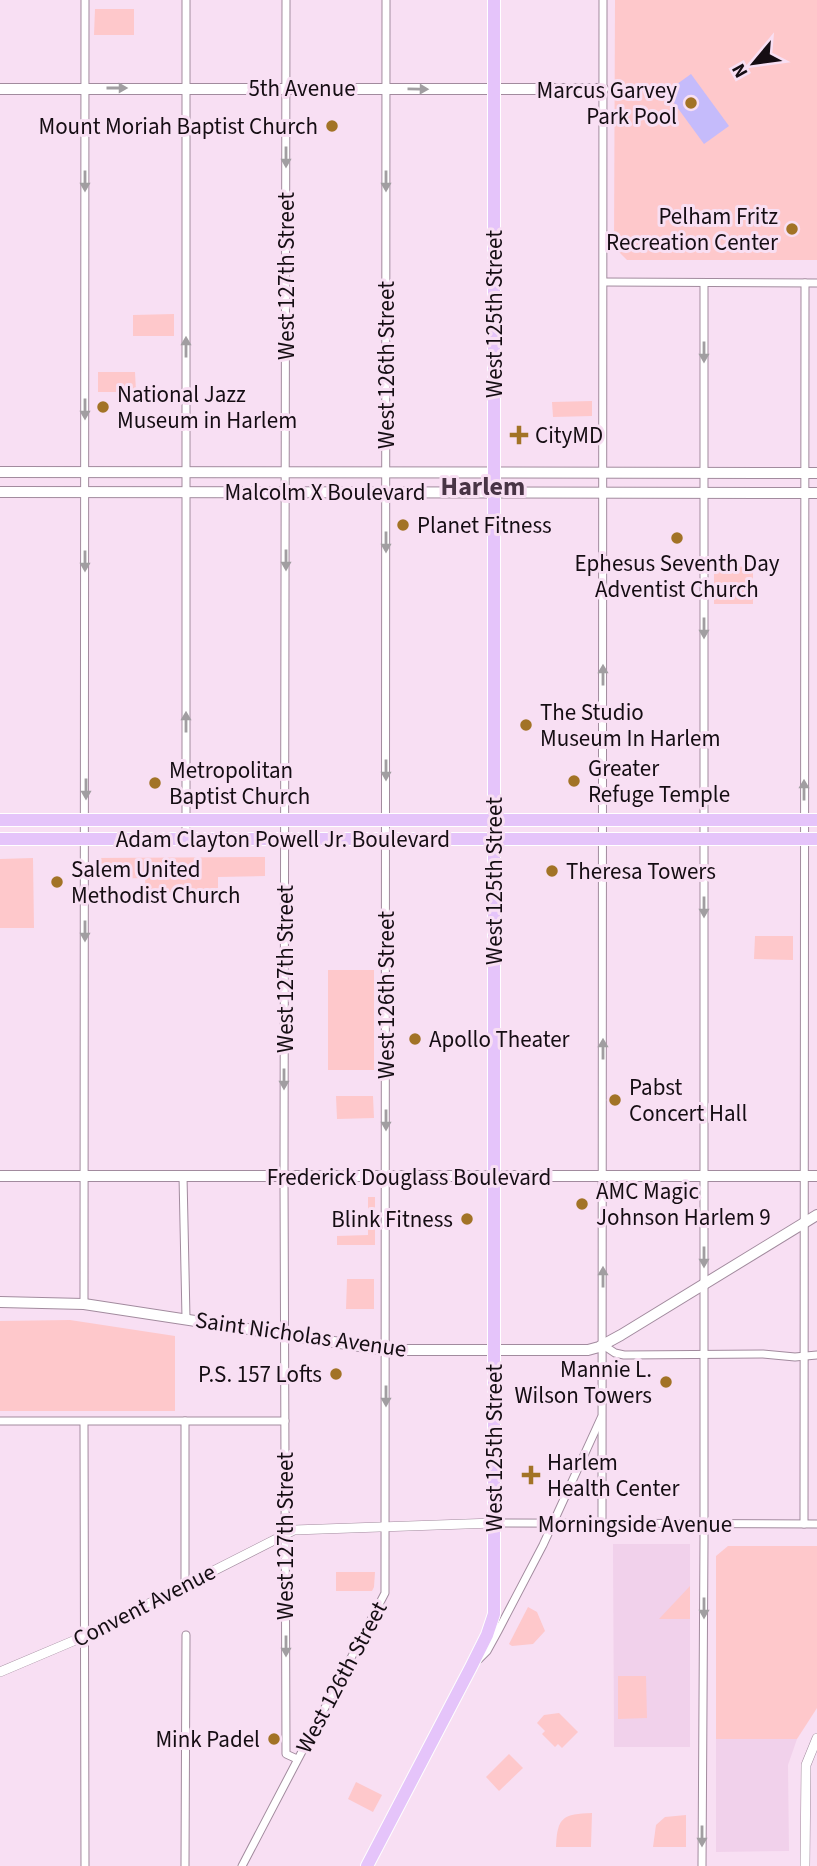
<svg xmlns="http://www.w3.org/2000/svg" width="817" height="1866" font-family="'Source Sans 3',sans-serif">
	<rect width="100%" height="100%" fill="#f8dff3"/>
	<g fill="#f1d1eb">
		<path d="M613,1544H690V1747H614Z"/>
		<path d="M716,1739H797L788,1765L789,1851L716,1852Z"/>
	</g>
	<g fill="#fec8cb">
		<path d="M615,0H817V260H627L614,247Z"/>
		<path d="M95,9H134V35H94Z"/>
		<path d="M174,314V336H133V315Z"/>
		<path d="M98,372H135L136,392H98Z"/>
		<path d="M592,401V416L553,417L552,402Z"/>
		<path d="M714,566L753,567V604H714Z"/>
		<path d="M265,857V876L218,877V892H146L145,878L97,879L96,858Z"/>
		<path d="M33,858L34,928H0V859Z"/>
		<path d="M755,936H793V960L754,959Z"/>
		<rect x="328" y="970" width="46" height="100"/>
		<path d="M336,1096H373L374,1118L337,1119Z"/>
		<path d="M368,1197H375V1245H337V1236L368,1235Z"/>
		<path d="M347,1279H374V1309H346Z"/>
		<path d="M70,1320L175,1336V1411H0V1321Z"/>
		<path d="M728,1546H817V1708L797,1739H716V1556Z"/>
		<path d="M336,1572H375L374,1587L372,1591H336Z"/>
		<path d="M690,1586V1619H659Z"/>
		<path d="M528,1607L537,1612L545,1631L533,1644L512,1646L509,1644Z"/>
		<path d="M618,1676H646L647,1718L618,1719Z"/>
		<path d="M559,1713L578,1732L562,1748L558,1744L555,1747L542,1734L545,1731L537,1723L544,1715Z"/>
		<path d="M509,1754L523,1768L499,1791L486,1777Z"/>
		<path d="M356,1782L382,1795L373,1812L348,1799Z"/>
		<path d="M592,1813L591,1847H556C557,1817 563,1814 592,1813Z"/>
		<path d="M686,1815V1847H653L656,1825L665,1817Z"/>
	</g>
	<path fill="#c5bbfb" d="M691,74L729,126L704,144L666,92Z"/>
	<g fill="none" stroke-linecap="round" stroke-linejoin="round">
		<g stroke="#a28b9e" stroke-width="9">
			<g id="minor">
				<path d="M286,0L284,1177L286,1754L297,1759"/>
				<path d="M604,282L817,283"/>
				<path d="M186,839V0"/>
				<path d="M183,1176L186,1318"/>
				<path d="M84,1304L85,0"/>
				<path d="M603,1345L615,1353L624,1355L763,1354L795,1357L817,1355"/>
				<path d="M0,1421H285"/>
				<path d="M185,1421V1584"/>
				<path d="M84,1422L85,1866"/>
				<path d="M494,1523L817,1524"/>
				<path d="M602,1523L603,0"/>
				<path d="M804,1524L805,283"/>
				<path d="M479,1659L487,1651L498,1631L543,1545L601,1418"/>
				<path d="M185,1866L186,1635"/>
				<path d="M242,1866L385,1593L386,0"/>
				<path d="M702,1866L704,1540V283"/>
			</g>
		</g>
		<g stroke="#a28b9e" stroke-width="10">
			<g id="tertiary">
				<path d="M0,1672L85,1636L294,1530L494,1523"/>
				<path d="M805,1866L806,1765L817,1738"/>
			</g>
		</g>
		<g stroke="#a28b9e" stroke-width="12">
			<g id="secondary">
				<path d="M0,89H603"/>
				<path d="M0,472L817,473"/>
				<path d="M0,492L817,493"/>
				<path d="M0,1176H817"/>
				<path d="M0,1302L84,1304L386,1350H588L599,1347L621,1335L817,1215"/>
			</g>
		</g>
		<g stroke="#fff" stroke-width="14">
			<g id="primary">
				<path d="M0,820H817"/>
				<path d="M0,839H817"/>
				<path d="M367,1866L471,1667L487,1635L494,1614V0"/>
			</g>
		</g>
		<use href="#minor" stroke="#fff" stroke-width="7"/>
		<use href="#tertiary" stroke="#fff" stroke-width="9"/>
		<use href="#secondary" stroke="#fff" stroke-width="10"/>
		<use href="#primary" stroke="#e5c4fa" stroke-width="12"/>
	</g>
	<defs><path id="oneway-solid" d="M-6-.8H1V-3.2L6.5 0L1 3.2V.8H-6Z" transform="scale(1.75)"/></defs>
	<g fill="#a19ea1">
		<use href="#oneway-solid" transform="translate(117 88)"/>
		<use href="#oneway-solid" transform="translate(418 89) rotate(1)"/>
		<use href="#oneway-solid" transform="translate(286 157) rotate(90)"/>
		<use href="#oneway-solid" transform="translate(85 181) rotate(90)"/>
		<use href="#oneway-solid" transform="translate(386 181) rotate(90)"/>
		<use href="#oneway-solid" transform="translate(186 347) rotate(-90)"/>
		<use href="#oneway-solid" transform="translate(704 352) rotate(90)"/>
		<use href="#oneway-solid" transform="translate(85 409) rotate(90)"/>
		<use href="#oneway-solid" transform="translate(386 542) rotate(90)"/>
		<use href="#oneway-solid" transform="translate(286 560) rotate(90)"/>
		<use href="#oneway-solid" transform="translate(85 561) rotate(90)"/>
		<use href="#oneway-solid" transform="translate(704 628) rotate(90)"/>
		<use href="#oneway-solid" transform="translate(603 675) rotate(-90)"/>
		<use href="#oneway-solid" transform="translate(186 722) rotate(-90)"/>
		<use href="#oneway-solid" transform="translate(386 770) rotate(90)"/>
		<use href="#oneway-solid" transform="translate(86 789) rotate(90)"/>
		<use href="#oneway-solid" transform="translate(804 790) rotate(-90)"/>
		<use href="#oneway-solid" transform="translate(704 907) rotate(90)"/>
		<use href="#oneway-solid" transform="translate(85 931) rotate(90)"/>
		<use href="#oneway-solid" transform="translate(603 1049) rotate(-90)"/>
		<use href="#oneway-solid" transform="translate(284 1079) rotate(90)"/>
		<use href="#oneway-solid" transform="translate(386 1120) rotate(90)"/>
		<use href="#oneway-solid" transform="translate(704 1257) rotate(90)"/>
		<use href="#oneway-solid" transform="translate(603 1277) rotate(-90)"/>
		<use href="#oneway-solid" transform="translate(386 1396) rotate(90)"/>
		<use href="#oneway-solid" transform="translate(704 1608) rotate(90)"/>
		<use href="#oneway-solid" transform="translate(286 1646) rotate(90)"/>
		<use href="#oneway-solid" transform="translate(702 1836) rotate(90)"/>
	</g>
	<g fill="#a27326" stroke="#f8dff3" stroke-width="2.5">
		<circle cx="691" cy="103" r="7"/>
		<circle cx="332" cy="126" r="7"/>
		<circle cx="792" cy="229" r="7"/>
		<circle cx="103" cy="407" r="7"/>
		<path d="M515.5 424.5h7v7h7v7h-7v7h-7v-7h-7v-7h7z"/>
		<circle cx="403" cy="525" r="7"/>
		<circle cx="677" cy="538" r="7"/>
		<circle cx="526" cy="725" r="7"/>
		<circle cx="574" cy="781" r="7"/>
		<circle cx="155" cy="783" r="7"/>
		<circle cx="552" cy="871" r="7"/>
		<circle cx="57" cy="882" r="7"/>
		<circle cx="415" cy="1039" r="7"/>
		<circle cx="615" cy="1100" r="7"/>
		<circle cx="582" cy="1204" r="7"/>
		<circle cx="467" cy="1219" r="7"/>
		<circle cx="336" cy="1374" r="7"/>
		<circle cx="666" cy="1382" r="7"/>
		<path d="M527.5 1464.5h7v7h7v7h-7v7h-7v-7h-7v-7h7z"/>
		<circle cx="274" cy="1739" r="7"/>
	</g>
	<g text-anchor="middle" stroke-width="6" stroke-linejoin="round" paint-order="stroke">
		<g font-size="23" fill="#150d13" stroke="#f8dff3">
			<text x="302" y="96">5th Avenue</text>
			<text transform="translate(286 276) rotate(-90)" y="8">West 127th Street</text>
			<text transform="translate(494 314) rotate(-90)" y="8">West 125th Street</text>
			<text transform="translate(386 365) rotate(-90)" y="8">West 126th Street</text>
			<text x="325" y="500">Malcolm X Boulevard</text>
			<text x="283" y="847">Adam Clayton Powell Jr. Boulevard</text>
			<text transform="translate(494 881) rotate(-90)" y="8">West 125th Street</text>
			<text transform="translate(285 969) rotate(-90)" y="8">West 127th Street</text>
			<text transform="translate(386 995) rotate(-90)" y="8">West 126th Street</text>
			<text x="409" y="1185">Frederick Douglass Boulevard</text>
			<text transform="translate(301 1334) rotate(8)" y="8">Saint Nicholas Avenue</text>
			<text transform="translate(494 1448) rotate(-90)" y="8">West 125th Street</text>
			<text x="635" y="1532">Morningside Avenue</text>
			<text transform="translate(285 1536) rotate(-90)" y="8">West 127th Street</text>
			<text transform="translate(144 1605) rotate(-27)" y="8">Convent Avenue</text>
			<text transform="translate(341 1677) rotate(-62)" y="8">West 126th Street</text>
		</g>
		<g font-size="23" fill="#150d13" stroke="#f8dff3" text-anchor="start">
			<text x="677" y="98" text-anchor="end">Marcus Garvey<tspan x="677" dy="26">Park Pool</tspan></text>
			<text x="318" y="134" text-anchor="end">Mount Moriah Baptist Church</text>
			<text x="778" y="224" text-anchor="end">Pelham Fritz<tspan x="778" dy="26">Recreation Center</tspan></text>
			<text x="117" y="402">National Jazz<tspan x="117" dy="26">Museum in Harlem</tspan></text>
			<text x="535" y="443">CityMD</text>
			<text x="417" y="533">Planet Fitness</text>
			<text x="677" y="571" text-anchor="middle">Ephesus Seventh Day<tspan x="677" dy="26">Adventist Church</tspan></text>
			<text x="540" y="720">The Studio<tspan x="540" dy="26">Museum In Harlem</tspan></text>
			<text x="588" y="776">Greater<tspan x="588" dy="26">Refuge Temple</tspan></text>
			<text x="169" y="778">Metropolitan<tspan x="169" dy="26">Baptist Church</tspan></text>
			<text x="71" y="877">Salem United<tspan x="71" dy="26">Methodist Church</tspan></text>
			<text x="566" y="879">Theresa Towers</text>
			<text x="429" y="1047">Apollo Theater</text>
			<text x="629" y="1095">Pabst<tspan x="629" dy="26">Concert Hall</tspan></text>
			<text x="596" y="1199">AMC Magic<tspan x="596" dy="26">Johnson Harlem 9</tspan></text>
			<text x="453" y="1227" text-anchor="end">Blink Fitness</text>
			<text x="652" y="1377" text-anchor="end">Mannie L.<tspan x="652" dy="26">Wilson Towers</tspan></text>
			<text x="322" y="1382" text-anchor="end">P.S. 157 Lofts</text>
			<text x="547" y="1470">Harlem<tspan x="547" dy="26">Health Center</tspan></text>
			<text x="260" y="1747" text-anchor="end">Mink Padel</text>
		</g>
		<g font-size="26" font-weight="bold" fill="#483445" stroke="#f8dff3">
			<text x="483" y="495">Harlem</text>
		</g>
	</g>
	<g transform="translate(754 63) rotate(241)" stroke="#f8dff3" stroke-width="5" paint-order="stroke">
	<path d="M0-5L12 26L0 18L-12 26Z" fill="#150d13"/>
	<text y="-10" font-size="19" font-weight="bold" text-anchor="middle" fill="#150d13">N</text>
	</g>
</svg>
